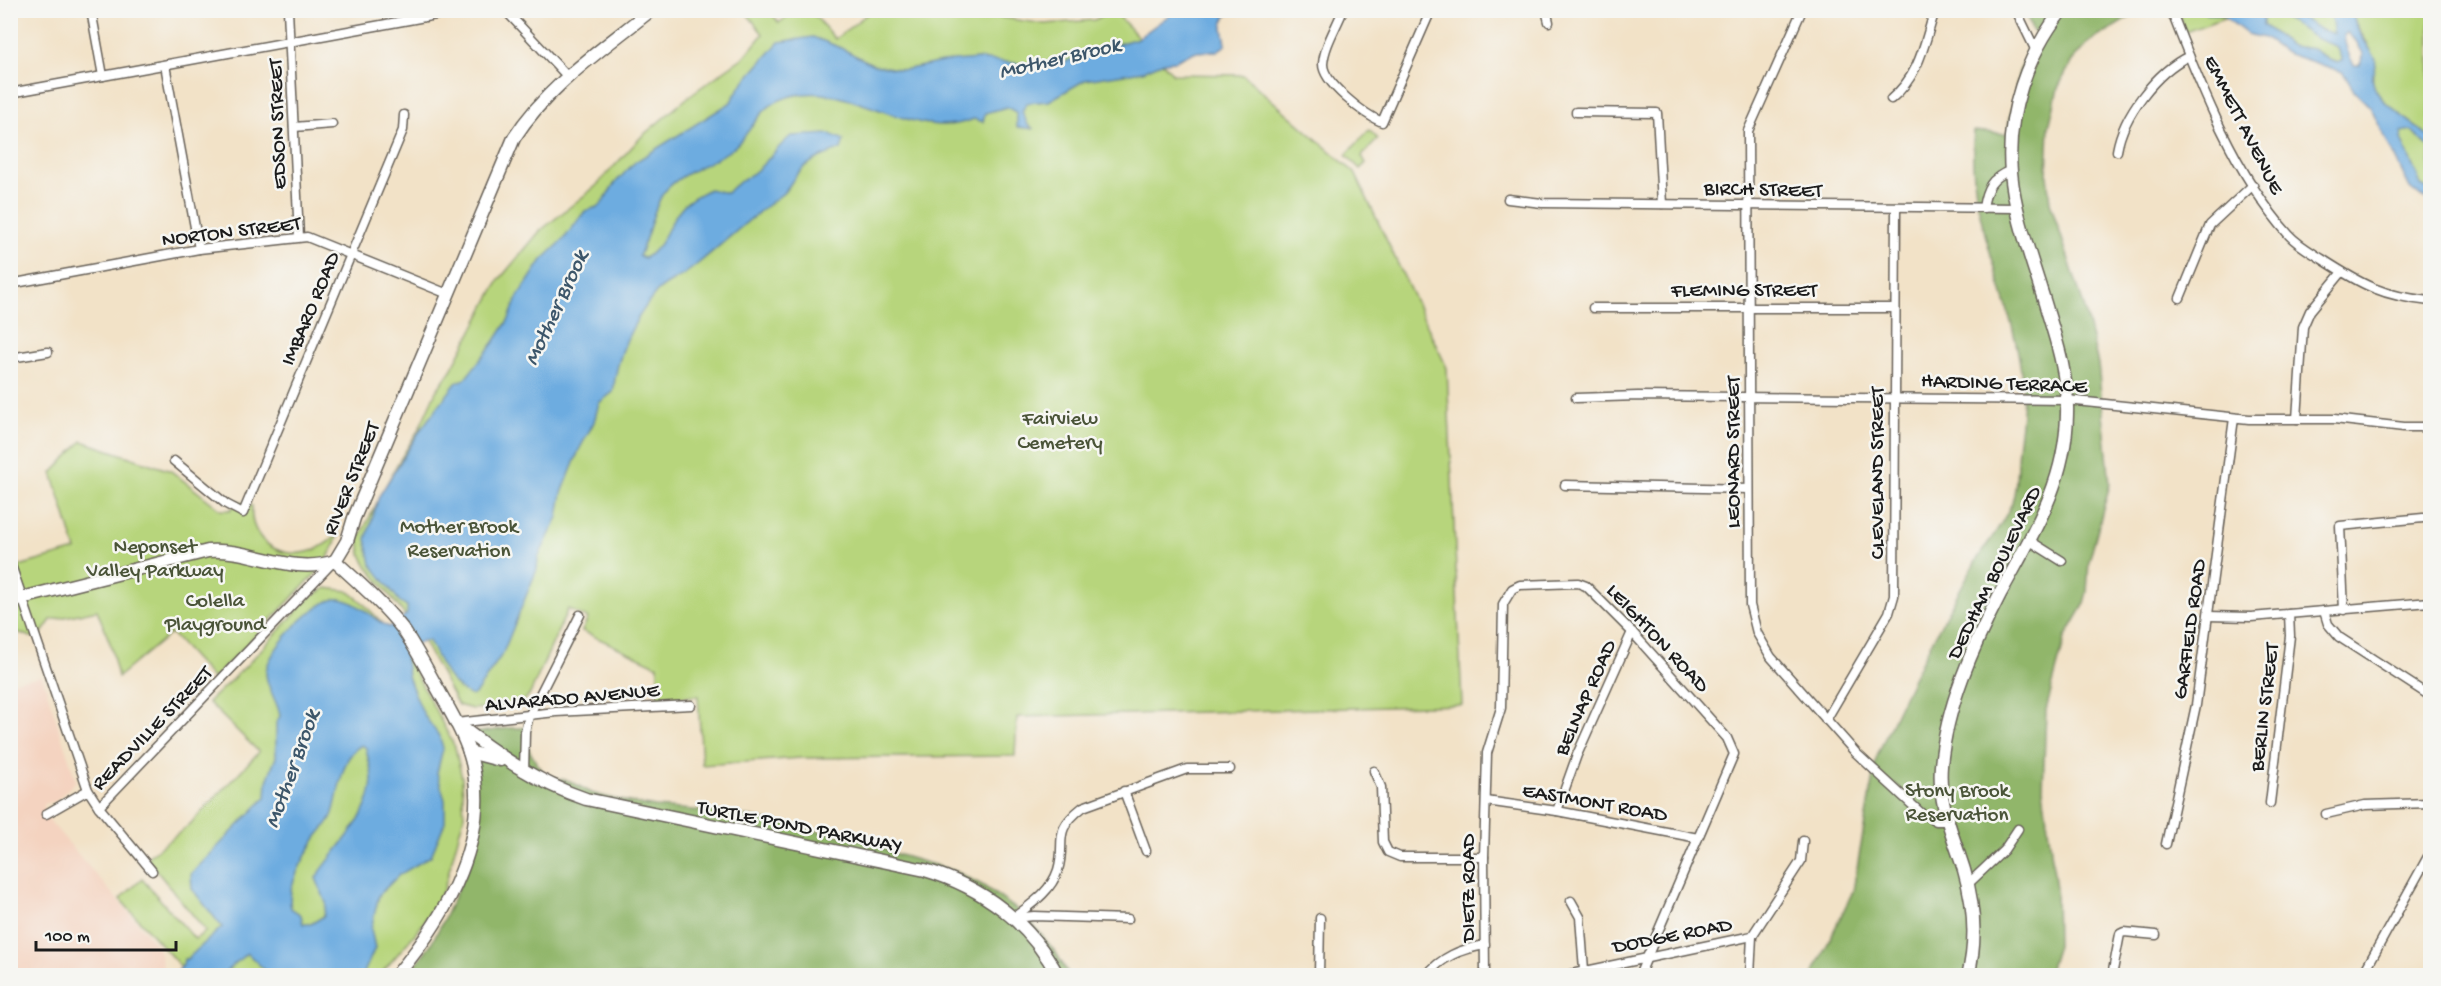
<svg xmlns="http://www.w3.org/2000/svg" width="2441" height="986" font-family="'Gochi Hand',sans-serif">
	<rect width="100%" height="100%" fill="#f6f6f2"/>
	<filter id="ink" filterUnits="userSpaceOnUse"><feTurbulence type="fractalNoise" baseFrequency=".0167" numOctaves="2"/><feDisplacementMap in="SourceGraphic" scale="12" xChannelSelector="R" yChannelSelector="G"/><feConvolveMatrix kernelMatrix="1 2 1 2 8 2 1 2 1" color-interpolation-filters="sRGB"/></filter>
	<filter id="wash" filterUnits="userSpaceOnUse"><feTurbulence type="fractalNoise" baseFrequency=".008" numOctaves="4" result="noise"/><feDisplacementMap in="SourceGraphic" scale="24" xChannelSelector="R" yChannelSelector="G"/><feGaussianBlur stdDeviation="1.35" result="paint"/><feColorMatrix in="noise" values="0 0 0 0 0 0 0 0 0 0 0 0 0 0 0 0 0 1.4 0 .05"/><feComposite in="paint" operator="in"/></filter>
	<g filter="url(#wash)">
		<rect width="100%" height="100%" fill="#f2e2c7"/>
		<path fill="#f4d3c0" d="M42,676L76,781L56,801L43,804L48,819L158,947L165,975H11L10,682Z"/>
		<g fill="#b7d57b" stroke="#6a784c" stroke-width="1.5">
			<path d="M745,11H770L779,23L794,11H811L835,39L871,11H981L1004,18L1045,24L1094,20L1114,11L1173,74L1243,75L1355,173L1447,368L1462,705L1017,717L1015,756L801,758L702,765L698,696L658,698V666L582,631L588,618L568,609L530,694L519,706L472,709L458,705L420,635L365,563L361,554L359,539L368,520L396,466L419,429L436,391L451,370L499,280L540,231L596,186L642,136L693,93L745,56L763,34Z"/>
			<path d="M2178,11H2202L2227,17L2185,32Z"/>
			<path d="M2291,11H2330L2335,35L2319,29Z"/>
			<path d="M2354,11H2430V138C2414,120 2388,112 2375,89C2368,76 2375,58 2368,44C2362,33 2352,23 2354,11Z"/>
			<path d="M2270,12L2280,14L2315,38L2336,46L2342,60L2339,63L2329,60L2313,49L2291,46L2263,25V14Z"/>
			<path d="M1369,130L1378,139L1362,156L1366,163L1360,169L1346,155Z"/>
			<path d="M2407,131H2412L2430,148V190L2421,185L2401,139L2402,133Z"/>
			<path d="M82,441L171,471L221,510H230L238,501L252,506C248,542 284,563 316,549C324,546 332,539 339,534L325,564L213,679L171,633L118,677L110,643L97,610L51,620L39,637H31L11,630V559L15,558L19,566L76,550L52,473Z"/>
			<path d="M326,588L348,591L361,601L397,638L455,747L462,778L464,816L444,889L420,928L380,975H188L120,899L142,879L195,939L206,931L146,858L188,826L259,752L208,702L245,667L309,598Z"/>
		</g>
		<g fill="#91b66b" stroke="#566944" stroke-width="1.5">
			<path d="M2029,11H2140L2088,43L2072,61L2058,88L2049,127L2047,175L2050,202L2084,306L2098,364L2110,484L2089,561L2087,592L2083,607L2065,638L2046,710L2043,789L2056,889L2057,945L2048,975L1812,976L1853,891L1876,759C1903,693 1937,630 1972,568C1984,546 2004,525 2012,502C2018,485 2016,465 2018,448C2021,425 2024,403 2022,380C2014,296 1964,217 1974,131L2007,134L2019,72L2037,34L2032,30L2027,17Z"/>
			<path d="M510,728H530C521,747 536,761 546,776L570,781L591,793L614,799L655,807L729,813L867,841L893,853L955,871L982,885L1026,916L1056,953L1069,975L407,976L431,944L441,925L470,863L476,843L467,734Z"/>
		</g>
		<g fill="#6dace0" stroke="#44647e" stroke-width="1.5" fill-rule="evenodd">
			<path d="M1175,11H1233C1216,21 1225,29 1226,45L1217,51L1194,52L1175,61L1164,62L1143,71L1085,80L1049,101L1027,103L1022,111L1028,125L1034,129L1017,127V113L1007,107L985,113L983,122L974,119C908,146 846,72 780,100C757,110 751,134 732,149C712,164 674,174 661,197C651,216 648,238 639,256L644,258C665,247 666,226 681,208C688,199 699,195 709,189L727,193C736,181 746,180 757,170C769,160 778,146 791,136L830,134L844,140L841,149C824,156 811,159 798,173C792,180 788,190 781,195C749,218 721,246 690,270C679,279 665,283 656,293C632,322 617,355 613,392L599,403L594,422L579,450L562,493L558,517L538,558L537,569L503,653L476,693L472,696C448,686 440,662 429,641H422L405,653L408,676L414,692L424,715L440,737L443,748L437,773L445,800V822L431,856L399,875L379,895L371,929L375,948L363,975H270L247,953L222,975L174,976L183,965L184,959H187L222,927L192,889L191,874L266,797L267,781L276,757V723L280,716C278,701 266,688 266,673C266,651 318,595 341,599C361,603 372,619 389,627L407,614V606L400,602L371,564L366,539L379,496L421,429L456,383L465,379L494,342L509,319L517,298L542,260L563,240L585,211L600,206L615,183L635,162L730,103L742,84L779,42L813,37L839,47L874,65L904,70L942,62L978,59L1052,67L1090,52L1138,38ZM362,745L366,748C367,758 372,768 372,779C371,818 336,847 316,878L326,903L324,916L311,924H303L301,915L291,908C286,887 303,860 313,843C318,833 327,827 332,816C340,796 339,756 362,745Z"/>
			<path d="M2202,11H2291L2319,29L2334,34L2330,11H2354C2351,27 2369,45 2376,59C2376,67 2371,73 2373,82C2377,105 2415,122 2430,138V148L2412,131L2402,133L2401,139L2421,185L2430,190V200L2421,197L2410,188L2370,107L2354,91L2343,72L2286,53L2264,38L2247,34L2221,14H2207ZM2270,12L2280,15L2315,38L2336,46L2342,60L2338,63L2329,60L2313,49L2291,46L2263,25V14ZM2347,33L2356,41L2363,54L2360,65H2354C2349,56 2345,46 2344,35Z"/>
		</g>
	</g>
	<g filter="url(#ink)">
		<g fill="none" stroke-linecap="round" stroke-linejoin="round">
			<g stroke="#676158" stroke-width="11">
				<g id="street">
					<path d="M91,10L103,76"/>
					<path d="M288,10L299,237"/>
					<path d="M505,10L568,77"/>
					<path d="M1343,10C1337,26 1324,46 1323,64C1323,83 1365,115 1382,122L1431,10"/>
					<path d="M1546,10L1549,22"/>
					<path d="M1802,10L1748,131L1750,605L1757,633L1771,657L1856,753L1921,813L1936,821H1947"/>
					<path d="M2016,10L2036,51"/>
					<path d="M2023,10L2059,14"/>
					<path d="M2171,10C2200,85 2235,175 2289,235C2298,245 2311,252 2322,259C2362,285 2382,296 2430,301"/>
					<path d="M165,65L199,249"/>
					<path d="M10,93L463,10"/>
					<path d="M1891,99C1920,75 1924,44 1935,10"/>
					<path d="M1576,112L1657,113L1662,204"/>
					<path d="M294,127L332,124"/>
					<path d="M2117,151C2123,115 2156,72 2189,56"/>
					<path d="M1508,199L1542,203L2017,208"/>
					<path d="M1983,208C1986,188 1991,178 2011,170"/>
					<path d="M10,284L199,249L307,237L448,294"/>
					<path d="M2180,298L2210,225L2253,185"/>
					<path d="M1593,308H1895"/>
					<path d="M10,358L48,352"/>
					<path d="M1576,398L1638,396L2067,400L2249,419H2334L2404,427H2430"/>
					<path d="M2297,419L2303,327L2310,311L2342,272"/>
					<path d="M174,461L226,504L243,513L403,130L404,115"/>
					<path d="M1565,485L1749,489"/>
					<path d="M2030,541L2062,561"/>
					<path d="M10,562L88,790L99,807L152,871"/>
					<path d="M2344,610L2340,526L2423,518"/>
					<path d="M2324,611L2328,624L2339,637L2430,696"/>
					<path d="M2208,616L2251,617L2430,602"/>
					<path d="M1826,720L1889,613L1894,596L1896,207"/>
					<path d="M456,723L556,712L691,705"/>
					<path d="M1374,771L1381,787L1383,842L1388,852L1400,857H1484"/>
					<path d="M524,772L525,732L529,716L580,615"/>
					<path d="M1124,791L1146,851"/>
					<path d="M1486,801L1557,811L1698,838"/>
					<path d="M2270,803L2290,636L2289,614"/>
					<path d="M99,807L333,562"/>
					<path d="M1557,811L1577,755L1632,632"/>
					<path d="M46,814L88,790"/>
					<path d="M2326,814L2365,805L2430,803"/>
					<path d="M2166,844L2196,705L2234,418"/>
					<path d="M1968,884L2004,850L2018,829"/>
					<path d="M1571,901L1580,917L1584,970"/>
					<path d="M1013,918C1030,905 1051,892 1058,870C1067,840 1050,833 1083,807L1187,769H1230"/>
					<path d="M1014,918L1034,916L1128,919"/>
					<path d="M1319,976L1320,918"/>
					<path d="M1426,976C1441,957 1461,949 1485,945"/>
					<path d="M1485,976L1484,857L1487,753L1501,708L1503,604L1512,589L1520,585L1578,583L1586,586L1632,632L1727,738L1734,754L1639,976"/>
					<path d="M1562,976L1752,936L1801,861L1803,841"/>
					<path d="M1750,976L1752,936"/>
					<path d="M2112,976L2120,934L2124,932L2156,935"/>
					<path d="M2362,976L2430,853"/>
				</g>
			</g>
			<g stroke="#676158" stroke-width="15">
				<g id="secondary">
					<path d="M335,561L347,541L354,518L514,138C548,85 603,49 651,10"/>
					<path d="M335,561C358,582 382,603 402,628C416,648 427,670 439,691C450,711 462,730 469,752C495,833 446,917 396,976"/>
					<path d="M10,601L208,551C251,548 292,576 335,561"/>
					<path d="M456,723C497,755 536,782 586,799L925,870C982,887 1030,922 1058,976"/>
					<path d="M469,752L500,760"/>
					<path d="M1968,976C1977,941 1974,904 1964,870C1953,835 1938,804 1941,766C1946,707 1973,646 2000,594C2032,535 2066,483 2067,414C2068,378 2058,345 2047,310C2034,265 2015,218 2011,172C2006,114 2027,55 2062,10"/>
				</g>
			</g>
			<use href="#street" stroke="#fff" stroke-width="8"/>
			<use href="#secondary" stroke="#fff" stroke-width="12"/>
		</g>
	</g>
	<g text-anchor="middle" stroke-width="5" stroke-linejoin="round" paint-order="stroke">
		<g font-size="21" fill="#1c1c1c" stroke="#f6f6f2">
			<text transform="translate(276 124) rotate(-92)" y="7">EDSON STREET</text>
			<text transform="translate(2245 124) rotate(63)" y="7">EMMETT AVENUE</text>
			<text transform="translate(1763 188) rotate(1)" y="7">BIRCH STREET</text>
			<text transform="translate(231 230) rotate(-7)" y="7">NORTON STREET</text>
			<text x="1744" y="296">FLEMING STREET</text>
			<text transform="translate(309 308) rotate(-67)" y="7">IMBARO ROAD</text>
			<text transform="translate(2004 382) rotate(2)" y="7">HARDING TERRACE</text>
			<text transform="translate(1732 452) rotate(-90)" y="7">LEONARD STREET</text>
			<text transform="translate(1876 473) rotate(-90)" y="7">CLEVELAND STREET</text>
			<text transform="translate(350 478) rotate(-68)" y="7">RIVER STREET</text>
			<text transform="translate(1993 572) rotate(-64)" y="7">DEDHAM BOULEVARD</text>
			<text transform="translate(2188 629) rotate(-82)" y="7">GARFIELD ROAD</text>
			<text transform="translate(1659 637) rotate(47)" y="7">LEIGHTON ROAD</text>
			<text transform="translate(572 696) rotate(-5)" y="7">ALVARADO AVENUE</text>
			<text transform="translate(1584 697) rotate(-66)" y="7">BELNAP ROAD</text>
			<text transform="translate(2263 707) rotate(-83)" y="7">BERLIN STREET</text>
			<text transform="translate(151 727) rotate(-46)" y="7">READVILLE STREET</text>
			<text transform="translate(1595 801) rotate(10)" y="7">EASTMONT ROAD</text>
			<text transform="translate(800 825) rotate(11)" y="7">TURTLE POND PARKWAY</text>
			<text transform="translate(1467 888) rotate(-90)" y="7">DIETZ ROAD</text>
			<text transform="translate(1672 934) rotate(-11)" y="7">DODGE ROAD</text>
		</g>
		<g font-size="21" fill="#4a5438" stroke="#f6f6f2">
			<text x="1060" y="424">Fairview<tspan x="1060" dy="24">Cemetery</tspan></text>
			<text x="459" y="532">Mother Brook<tspan x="459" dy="24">Reservation</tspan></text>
			<text x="155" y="552">Neponset<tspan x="155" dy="24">Valley Parkway</tspan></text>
			<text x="215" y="606">Colella<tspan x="215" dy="24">Playground</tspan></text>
			<text x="1957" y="796">Stony Brook<tspan x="1957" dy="24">Reservation</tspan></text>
		</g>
		<g font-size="22" font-style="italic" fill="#3c566a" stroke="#f6f6f2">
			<text transform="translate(1059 56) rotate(-13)" y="8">Mother Brook</text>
			<text transform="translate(554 307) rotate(-65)" y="8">Mother Brook</text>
			<text transform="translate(290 768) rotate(-70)" y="8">Mother Brook</text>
		</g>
	</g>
	<rect width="2441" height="986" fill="none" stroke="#f6f6f2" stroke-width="36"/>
	<path d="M36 941v9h140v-9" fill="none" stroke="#1c1c1c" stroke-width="3"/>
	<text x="45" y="941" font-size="18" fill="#1c1c1c" stroke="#f6f6f2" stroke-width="4.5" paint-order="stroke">100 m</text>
</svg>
